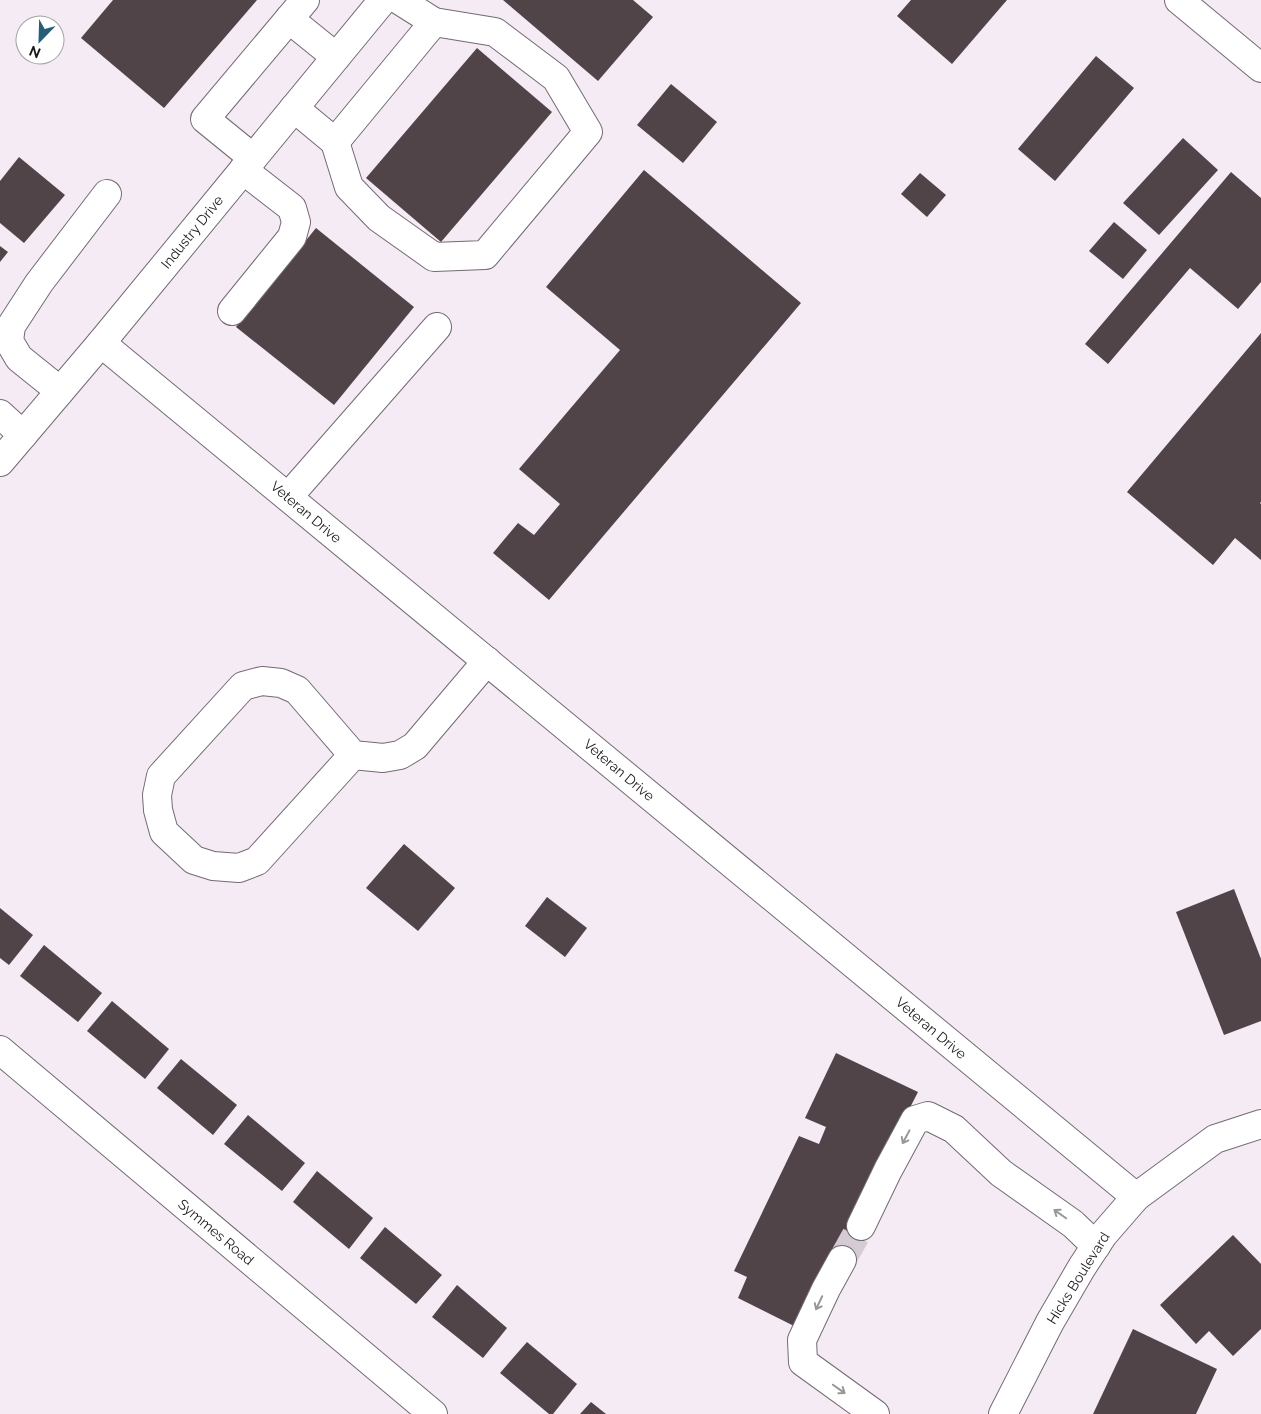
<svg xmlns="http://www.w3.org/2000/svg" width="1261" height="1414" font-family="Raleway,sans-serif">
	<rect width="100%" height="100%" fill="#f5ebf5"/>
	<g fill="#504449">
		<path d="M113,0H257L164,108L81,38Z"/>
		<path d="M503,0H633L653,17L598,81Z"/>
		<path d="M911,0H1007L952,64L897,16Z"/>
		<path d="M477,48L552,112L441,242L366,178Z"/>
		<path d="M1096,56L1134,88L1055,181L1018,149Z"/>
		<path d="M671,84L717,122L683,163L637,125Z"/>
		<path d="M1183,138L1218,170L1159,235L1123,203Z"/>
		<path d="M19,157L65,195L24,243L0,223V181Z"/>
		<path d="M644,170L801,303L549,600L493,553L518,523L534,535L560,504L519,469L620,350L546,287Z"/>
		<path d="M1231,172L1261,198V282L1238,309L1190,268L1108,364L1085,344Z"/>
		<path d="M920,173L946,195L927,217L901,194Z"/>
		<path d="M1114,222L1147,250L1123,279L1089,251Z"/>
		<path d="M316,228L414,307L334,405L236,327Z"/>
		<path d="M0,246L8,252L0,262Z"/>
		<path d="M1261,333V502L1260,503L1261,504V560L1235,538L1213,565L1127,492Z"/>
		<path d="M404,844L455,888L418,931L366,888Z"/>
		<path d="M1234,889L1261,959V1021L1224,1035L1176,912Z"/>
		<path d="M547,897L587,928L565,957L525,926Z"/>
		<path d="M0,908L33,935L9,965L0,958Z"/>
		<path d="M44,945L102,993L78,1022L20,976Z"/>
		<path d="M112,1001L169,1049L145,1079L87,1031Z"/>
		<path d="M836,1053L918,1092L852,1221L866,1229L848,1263L794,1326L738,1298L747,1277L734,1271L799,1136L819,1144L826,1127L805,1118Z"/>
		<path d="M181,1059L237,1105L213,1135L157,1088Z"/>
		<path d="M248,1115L305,1163L282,1191L224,1144Z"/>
		<path d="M317,1171L373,1218L349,1249L293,1202Z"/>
		<path d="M385,1227L442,1275L416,1304L360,1258Z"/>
		<path d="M1233,1235L1261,1264V1329L1233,1356L1209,1331L1196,1344L1160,1305Z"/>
		<path d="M457,1285L507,1328L483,1358L432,1317Z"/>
		<path d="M1133,1329L1217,1369L1196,1414H1093Z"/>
		<path d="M527,1342L577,1384L553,1414H549L500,1373Z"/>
		<path d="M591,1402L606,1414H580Z"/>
	</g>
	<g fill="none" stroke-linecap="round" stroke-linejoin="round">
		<path stroke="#d4cbd4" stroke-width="28" stroke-dasharray="28 14" stroke-linecap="butt" d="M842,1260L861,1226"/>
		<g stroke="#736a74" stroke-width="30">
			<g id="minor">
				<path d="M1179,0L1261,68"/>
				<path d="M289,19L336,57"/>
				<path d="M294,108L335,142L349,187L379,218L434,257L485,255L588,132L556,78L495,32L434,22L399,0"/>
				<path d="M335,142L434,22"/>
				<path d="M253,158L205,119L305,0"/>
				<path d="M232,311L292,237L296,222L292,208L243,170"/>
				<path d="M101,343L1136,1197"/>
				<path d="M60,391L19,358L9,341L11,326L39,283L107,194"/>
				<path d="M0,414L23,435"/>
				<path d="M0,462L101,343L383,0"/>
				<path d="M288,497L437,327"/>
				<path d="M353,755L297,690L281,683L262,681L243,686L161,776L157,795L158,810L164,832L194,860L213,866L239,868L257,861L353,755L383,758L400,755L415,746L487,661"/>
				<path d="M861,1226L888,1170L915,1120L928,1116L954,1129L1001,1173L1073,1224L1096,1246"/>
				<path d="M842,1260L826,1289L802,1340L803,1362L875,1414"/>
				<path d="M1003,1414L1050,1322L1082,1267L1103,1235L1136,1197L1215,1139L1261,1124"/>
			</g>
		</g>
		<g stroke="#736a74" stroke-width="30">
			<path id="major" d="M0,1050L433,1414"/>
		</g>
		<use href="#minor" stroke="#fff" stroke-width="28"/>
		<use href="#major" stroke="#fff" stroke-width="28"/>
	</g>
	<defs><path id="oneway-shaft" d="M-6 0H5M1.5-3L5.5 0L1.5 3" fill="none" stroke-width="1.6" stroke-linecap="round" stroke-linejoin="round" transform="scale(1.25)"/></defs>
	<g stroke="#989798">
		<use href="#oneway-shaft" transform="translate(906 1137) rotate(118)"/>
		<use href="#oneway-shaft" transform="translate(1060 1214) rotate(-145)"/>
		<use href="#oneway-shaft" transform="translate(819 1303) rotate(115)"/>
		<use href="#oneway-shaft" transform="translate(839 1389) rotate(35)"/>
	</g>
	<g text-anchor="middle" stroke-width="5" stroke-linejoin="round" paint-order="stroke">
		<g font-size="14" fill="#1a171b" stroke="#fff">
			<text transform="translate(192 232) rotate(-51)" y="5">Industry Drive</text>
			<text transform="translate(306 512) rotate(40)" y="5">Veteran Drive</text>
			<text transform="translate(619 770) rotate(40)" y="5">Veteran Drive</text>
			<text transform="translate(931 1028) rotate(40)" y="5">Veteran Drive</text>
			<text transform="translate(216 1232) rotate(40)" y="5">Symmes Road</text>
			<text transform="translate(1078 1278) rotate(-58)" y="5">Hicks Boulevard</text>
		</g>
	</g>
	<g transform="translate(40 40) rotate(203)"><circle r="24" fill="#ffffff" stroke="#a3a2a4"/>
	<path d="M0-4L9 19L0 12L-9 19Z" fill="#265e78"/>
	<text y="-8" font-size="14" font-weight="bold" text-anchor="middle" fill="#1a171b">N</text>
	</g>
</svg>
